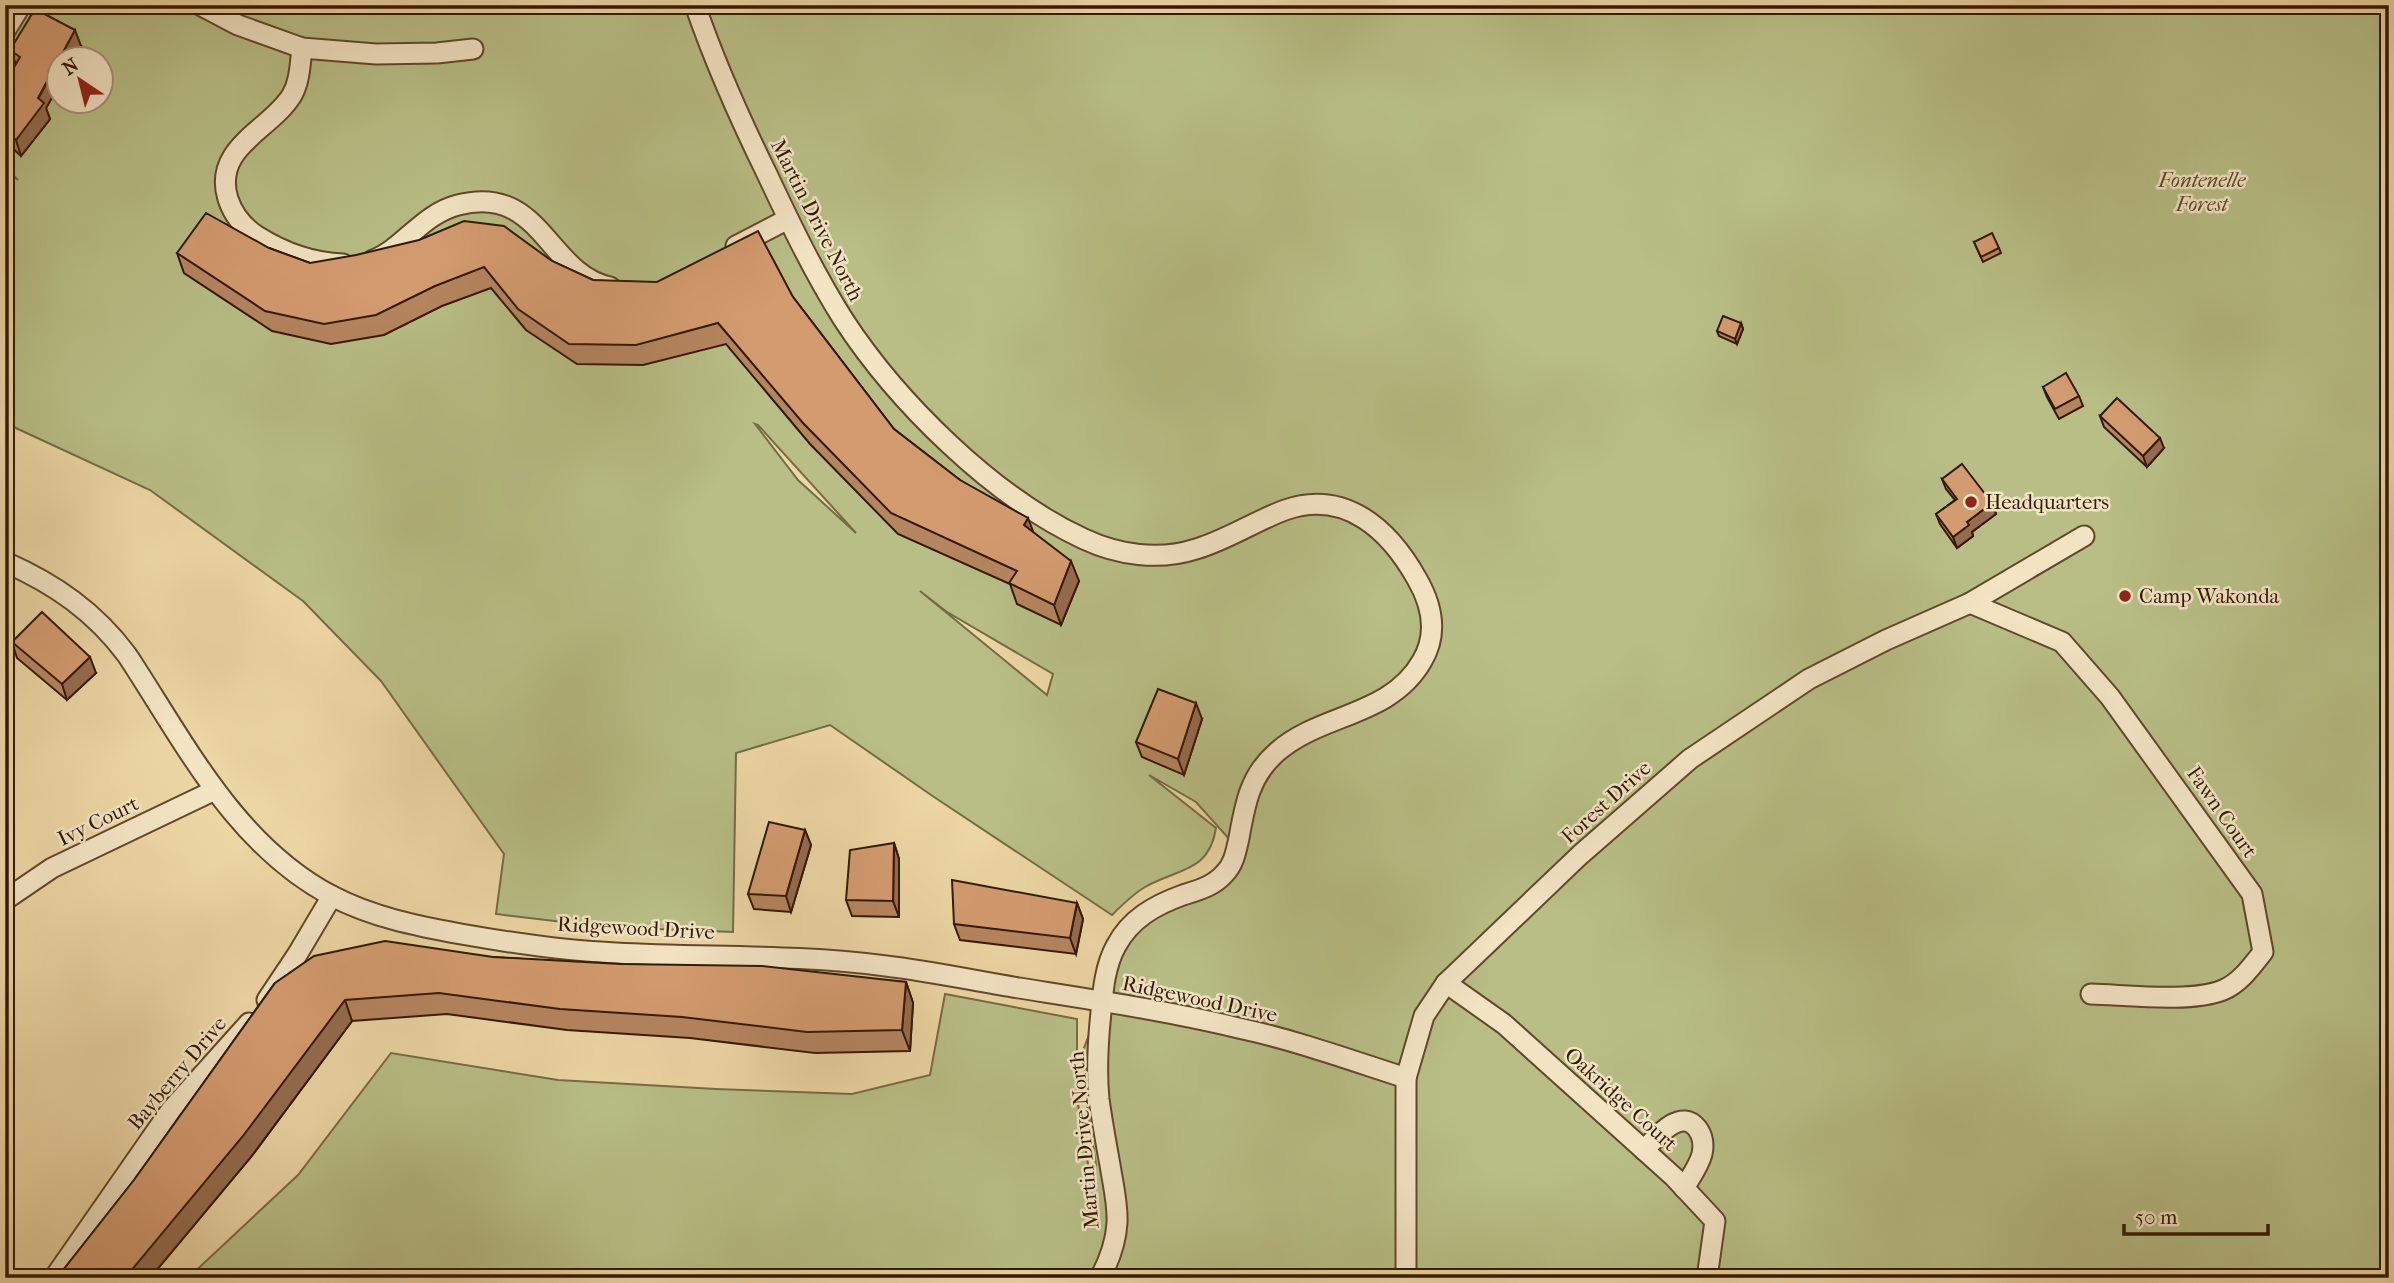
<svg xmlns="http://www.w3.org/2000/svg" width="2394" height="1283" font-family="'IM FELL French Canon',serif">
	<rect width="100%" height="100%" fill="#ecd6a4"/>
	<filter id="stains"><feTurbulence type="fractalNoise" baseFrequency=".00286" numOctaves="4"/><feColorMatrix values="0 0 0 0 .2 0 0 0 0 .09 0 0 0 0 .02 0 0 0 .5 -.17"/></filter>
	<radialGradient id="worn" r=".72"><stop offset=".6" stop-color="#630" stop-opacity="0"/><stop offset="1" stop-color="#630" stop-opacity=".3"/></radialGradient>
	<path fill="#b8be86" stroke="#766c43" stroke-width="2" fill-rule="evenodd" d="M5,5H2389V1278H188L298,1175L391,1053L558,1080L716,1089L852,1094L930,1075L945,994L1077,1019V1098L1089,1170L1096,1165L1085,1093L1084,1048L1092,1027L1108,943L1213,873L1225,861L1231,841L1196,802L1149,775L1216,828C1209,873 1178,868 1145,887C1133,894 1122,905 1112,915L934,797L830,725L736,753L733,932L605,927L496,914L504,854L381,681L303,601L150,490L5,423V171L18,180L5,167ZM60,60H102V102H60ZM755,424L758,425L856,533L798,480ZM920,591L947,612L1053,674L1047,695Z"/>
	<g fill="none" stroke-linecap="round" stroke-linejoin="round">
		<g stroke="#624829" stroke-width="23">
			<g id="minor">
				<path d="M200,5L238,25L302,48L376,54L437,53L473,49"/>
				<path d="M695,5C715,63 740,119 767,174C790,223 814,273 843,319C897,402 993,497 1084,539C1118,555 1159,561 1196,549C1227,540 1255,521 1285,510C1345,489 1389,529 1417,579C1432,605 1438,634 1422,661C1390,717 1321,713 1277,752C1250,775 1245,804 1239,838C1236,851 1234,864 1225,873C1214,886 1199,890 1183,895C1155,905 1130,919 1116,946C1105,966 1103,990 1101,1012C1098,1041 1096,1070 1099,1099C1102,1121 1106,1143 1110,1165C1113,1184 1118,1204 1117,1223C1116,1242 1109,1261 1100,1278"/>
				<path d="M5,31L21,5"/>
				<path d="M302,48C300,64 300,81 292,95C271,130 212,147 228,199C233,214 243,227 257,236C284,253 312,263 343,264"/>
				<path d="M736,246L788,219"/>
				<path d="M373,260C403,249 422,214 458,205C541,183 547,274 610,287"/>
				<path d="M5,562C55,584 95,612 127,655C185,743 235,845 332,896C372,917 417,926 461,934C512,943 564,951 616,953C706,958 796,954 886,966C930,971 975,981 1019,988C1094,1000 1169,1011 1243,1029C1298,1041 1353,1061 1406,1078"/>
				<path d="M1970,603L2062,642L2110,697L2252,894L2263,952C2252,966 2240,983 2223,990C2191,1003 2127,995 2091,994"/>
				<path d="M5,900L52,868L215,790"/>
				<path d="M1446,983L1504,1024L1674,1177L1715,1221L1707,1278"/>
				<path d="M267,1000L297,955L332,896"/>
				<path d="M1644,1150C1656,1138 1680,1107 1697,1128C1703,1136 1704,1145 1702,1154C1699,1166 1690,1178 1684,1188"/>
				<path d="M54,1278L171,1110L249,1023"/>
				<path d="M1406,1278V1078L1424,1016L1446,983L1580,855L1690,759L1809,679L1886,640L1970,603L2084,536"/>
			</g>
		</g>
		<use href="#minor" stroke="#f3e4c4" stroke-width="19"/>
	</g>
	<g fill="#b58560" stroke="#341900" stroke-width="2">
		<path d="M1583,5H1604V6L1586,12Z"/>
		<path d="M81,46L46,108L50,119L21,156L5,141V83L16,64L10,50Z"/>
		<path d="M1974,242L1999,248L2001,253L1983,262Z"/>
		<path d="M269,248L310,263L552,261L593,280L793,297L894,429L960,480L1033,532L1079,581L1061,625L1017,604L1010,584L898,534L810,444L726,344L643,365L577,364L526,330L491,288L442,306L384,335L331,344L272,331L184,273L177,253Z"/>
		<path d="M1741,323L1743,329L1737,344L1719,336L1717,331Z"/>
		<path d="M2043,387L2079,396L2083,406L2059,419L2047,397Z"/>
		<path d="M2100,416L2164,448L2147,467L2104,427Z"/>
		<path d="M1942,479L1992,503L1996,514L1972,532L1973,536L1957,548L1940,524L1936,514L1955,500L1946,489Z"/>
		<path d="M12,642L96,673L67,700L17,658Z"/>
		<path d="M1202,719L1184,775L1142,757L1136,742Z"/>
		<path d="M805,830L811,845L791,912L754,909L748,894Z"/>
		<path d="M894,843L899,859V917L852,916L846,900Z"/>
		<path d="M1077,903L1083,919L1076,954L960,940L954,924Z"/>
		<path d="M493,957L906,982L913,1003L910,1051L815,1053L690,1038L567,1030L447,1014L352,1021L251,1157L150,1278H54L60,1274L134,1180L275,983Z"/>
	</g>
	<g fill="#946c4e" stroke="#341900" stroke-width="2">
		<path d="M75,30L81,46L73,60H60V84L46,108L50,119L21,156L16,140Z"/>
		<path d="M1741,323L1743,329L1737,344L1735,339Z"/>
		<path d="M2160,438L2164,448L2147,467L2143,456Z"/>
		<path d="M1992,503L1996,514L1972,532L1973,536L1957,548L1953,537L1967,522Z"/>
		<path d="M1028,518L1036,539L1024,525Z"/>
		<path d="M1071,561L1079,581L1061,625L1054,605Z"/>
		<path d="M90,657L96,673L67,700L62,684Z"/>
		<path d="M1196,703L1202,719L1184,775L1178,759Z"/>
		<path d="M5,821L10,833L5,837Z"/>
		<path d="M805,830L811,845L791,912L786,896Z"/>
		<path d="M894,843L899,859V917L893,901Z"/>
		<path d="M1077,903L1083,919L1076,954L1070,938Z"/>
		<path d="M906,982L913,1003L910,1051L902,1030Z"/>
		<path d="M345,1000L352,1021L251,1157L150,1278H125Z"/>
	</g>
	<g fill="#d39b70" stroke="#341900" stroke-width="2">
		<path d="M35,9L75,30L38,98L44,103L16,140L5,130V83L20,57L10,50Z"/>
		<path d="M206,213L269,248L310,263L356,255L419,240L464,221L504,226L552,261L593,280L657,282L758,231L793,297L894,429L960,480L1028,518L1024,525L1071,561L1054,605L1009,583L1017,571L891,513L803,423L718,323L636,345L569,344L518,309L484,267L435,286L376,315L324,324L265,311L177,253Z"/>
		<path d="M1992,233L1999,248L1981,257L1974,242Z"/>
		<path d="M1723,316L1741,323L1735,339L1717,331Z"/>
		<path d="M2066,373L2079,396L2055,409L2043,387Z"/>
		<path d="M2117,398L2160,438L2143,456L2100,416Z"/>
		<path d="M1962,464L1992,503L1967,522L1969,525L1953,537L1936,514L1957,499L1942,479Z"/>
		<path d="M42,612L90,657L62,684L12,642Z"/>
		<path d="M1158,689L1196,703L1178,759L1136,742Z"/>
		<path d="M769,822L805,830L786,896L748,894Z"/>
		<path d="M894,843L893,901L846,900L850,850Z"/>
		<path d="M952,880L1077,903L1070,938L954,924Z"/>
		<path d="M385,941L493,957L621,964L762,966L906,982L902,1030L807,1032L682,1017L560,1009L439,993L345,1000L243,1136L125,1278H54L60,1274L134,1180L275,983L314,956Z"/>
	</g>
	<g fill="#8f2418" stroke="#f3e4c4" stroke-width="2.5">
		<circle cx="1971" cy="502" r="7"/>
		<circle cx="2125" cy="596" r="7"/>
	</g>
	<g text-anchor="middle" stroke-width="5" stroke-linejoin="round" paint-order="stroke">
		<g font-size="21" font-style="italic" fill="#5c4b28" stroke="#f3e4c4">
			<text x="2202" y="187">Fontenelle<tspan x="2202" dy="24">Forest</tspan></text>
		</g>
		<g font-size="21" fill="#341900" stroke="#f3e4c4">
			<text transform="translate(817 220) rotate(63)" y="7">Martin Drive North</text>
			<text transform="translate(1606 802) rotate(-42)" y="7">Forest Drive</text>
			<text transform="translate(2222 812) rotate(55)" y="7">Fawn Court</text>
			<text transform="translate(98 821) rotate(-26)" y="7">Ivy Court</text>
			<text transform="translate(636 928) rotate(3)" y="7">Ridgewood Drive</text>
			<text transform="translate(1200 999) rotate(12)" y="7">Ridgewood Drive</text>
			<text transform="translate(177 1073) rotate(-50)" y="7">Bayberry Drive</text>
			<text transform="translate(1621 1099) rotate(42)" y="7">Oakridge Court</text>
			<text transform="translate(1084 1140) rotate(-95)" y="7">Martin Drive North</text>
		</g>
		<g font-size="21" fill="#341900" stroke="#f3e4c4" text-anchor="start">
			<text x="1985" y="509">Headquarters</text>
			<text x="2139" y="603">Camp Wakonda</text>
		</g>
	</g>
	<rect width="2394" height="1283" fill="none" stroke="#ecd6a4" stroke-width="28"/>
	<rect x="7" y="7" width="2380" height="1269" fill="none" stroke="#341900" stroke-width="3.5"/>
	<rect x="14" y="14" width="2366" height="1255" fill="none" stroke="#341900" stroke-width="2"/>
	<g transform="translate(80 80) rotate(325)"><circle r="33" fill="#f3e4c4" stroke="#a79376" stroke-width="2"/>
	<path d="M0-5L12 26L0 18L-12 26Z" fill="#8f2418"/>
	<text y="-10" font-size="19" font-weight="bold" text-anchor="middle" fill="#341900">N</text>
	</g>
	<path d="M2124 1224v10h144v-10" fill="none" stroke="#341900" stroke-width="3.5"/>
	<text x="2135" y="1224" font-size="21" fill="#341900" stroke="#f3e4c4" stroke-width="5" paint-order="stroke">50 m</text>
	<rect width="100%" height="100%" filter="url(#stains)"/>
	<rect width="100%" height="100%" fill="url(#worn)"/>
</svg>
